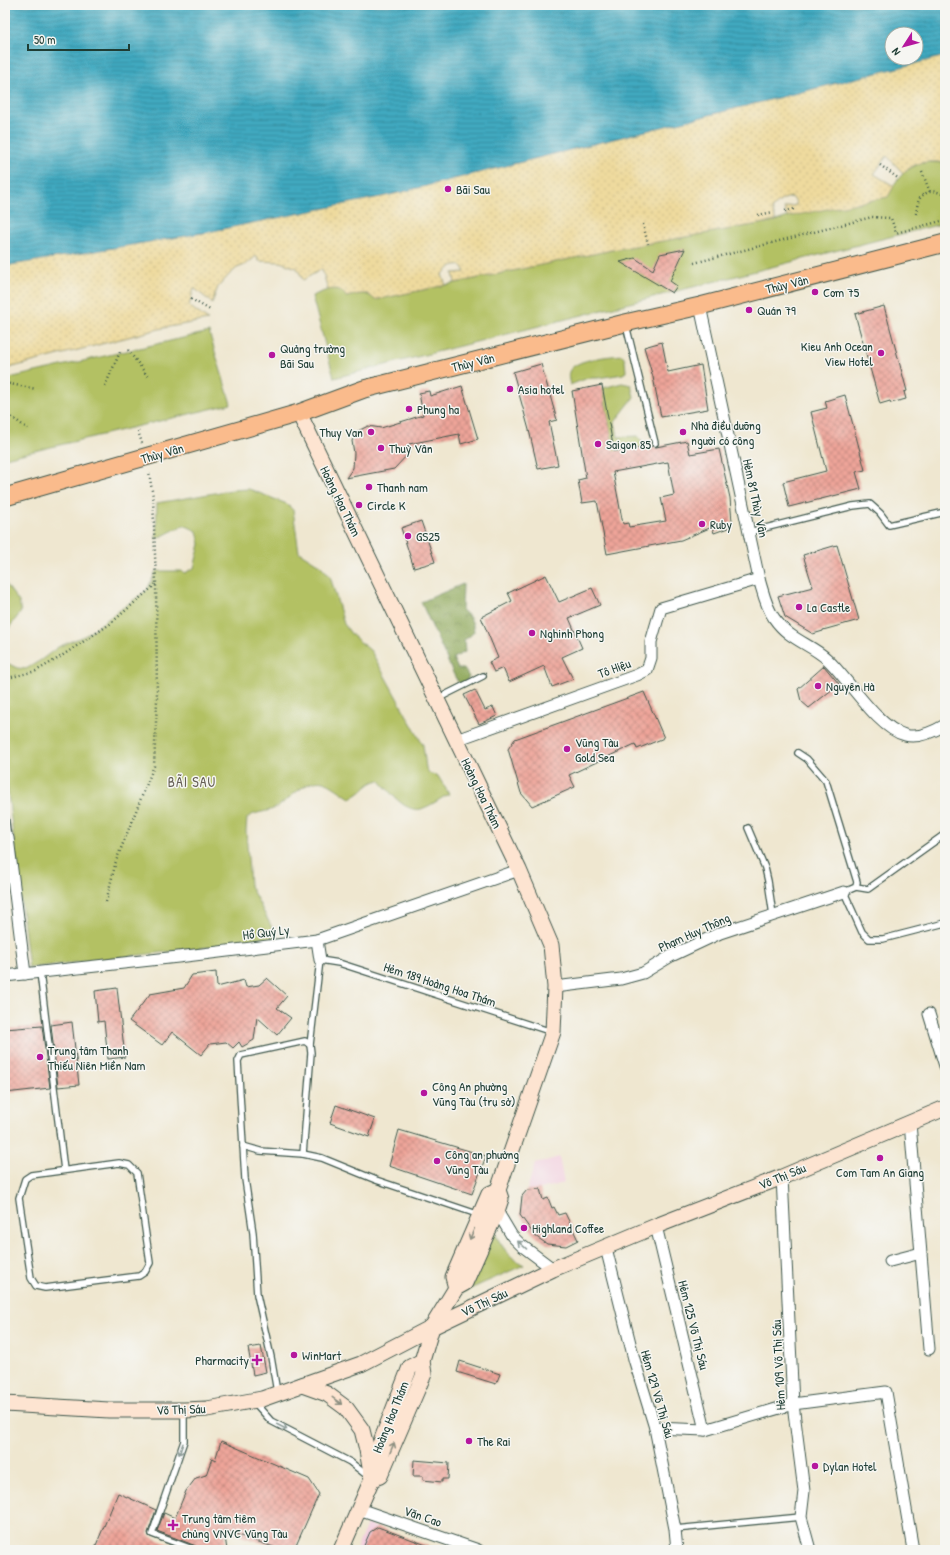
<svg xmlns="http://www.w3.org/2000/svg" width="950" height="1555" font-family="'Patrick Hand',sans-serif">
	<defs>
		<pattern id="forest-crowns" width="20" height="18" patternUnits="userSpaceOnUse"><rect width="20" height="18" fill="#8ea759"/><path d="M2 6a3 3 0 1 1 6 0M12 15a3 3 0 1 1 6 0" fill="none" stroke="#73894a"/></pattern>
		<pattern id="sand-dots" width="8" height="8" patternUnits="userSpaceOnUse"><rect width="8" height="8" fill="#eeda9e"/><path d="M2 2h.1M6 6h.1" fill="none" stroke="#ccbc89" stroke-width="1.8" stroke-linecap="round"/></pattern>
		<pattern id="water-rules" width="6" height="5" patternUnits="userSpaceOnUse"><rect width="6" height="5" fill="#40a9c0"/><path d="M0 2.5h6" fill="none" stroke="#358b9d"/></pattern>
		<pattern id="building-cross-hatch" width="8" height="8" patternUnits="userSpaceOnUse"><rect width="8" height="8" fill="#eea499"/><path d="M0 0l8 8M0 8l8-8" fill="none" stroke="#c0877e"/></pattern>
	</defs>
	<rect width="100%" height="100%" fill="#f6f6f2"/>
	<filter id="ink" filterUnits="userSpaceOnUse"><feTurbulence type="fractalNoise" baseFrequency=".025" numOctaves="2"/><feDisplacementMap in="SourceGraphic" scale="8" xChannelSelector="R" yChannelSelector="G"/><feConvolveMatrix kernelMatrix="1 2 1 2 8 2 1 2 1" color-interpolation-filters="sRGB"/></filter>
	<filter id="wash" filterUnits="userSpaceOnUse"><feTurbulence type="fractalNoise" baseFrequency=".012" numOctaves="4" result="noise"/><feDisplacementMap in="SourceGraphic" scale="16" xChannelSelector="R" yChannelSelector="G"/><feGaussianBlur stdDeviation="0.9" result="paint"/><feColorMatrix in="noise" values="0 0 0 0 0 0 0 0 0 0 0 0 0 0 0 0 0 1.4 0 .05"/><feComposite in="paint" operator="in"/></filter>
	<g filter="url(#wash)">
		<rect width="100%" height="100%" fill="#efe7d0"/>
		<g fill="#f3cfdf">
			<path d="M559,1157L564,1183L540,1189L527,1190L535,1164Z"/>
			<path d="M367,1524L437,1550H356Z"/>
		</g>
		<g fill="#b3c163" stroke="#697f4c">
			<path d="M927,162L945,163V223L334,378L312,296C325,291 338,283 347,297C358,294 366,291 375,300L612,250L776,221C811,208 851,204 887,197C896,179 906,166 927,162Z"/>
			<path d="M209,332L231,404L5,458V379Z"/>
			<path d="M622,355L625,360L626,372L623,374L598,378H588L570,385C569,380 567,375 570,370C577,359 610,356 622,355Z"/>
			<path d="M622,383L631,385L634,397L615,422L618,437L638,436L647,447L604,452L612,440L603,388Z"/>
			<path d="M249,489L287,504L293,510L299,552L321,566L330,576L344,624L352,635L371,651L423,745L426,768L429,773L438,776L449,794C441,798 431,806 421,809C404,813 389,790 379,780C365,783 363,794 350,798C343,794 330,783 323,782C306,778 290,800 275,808C266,813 255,811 247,818L246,831L250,886L278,939L29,968L5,768V662L17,668L26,669L41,660L58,647L86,635L147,590L156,571H180L185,573L194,568L200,544L197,531L184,525L156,539L157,503L232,490Z"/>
			<path d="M5,583L19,602L21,612L5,633Z"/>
			<path d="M491,1225C499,1242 506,1256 524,1265L461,1293Z"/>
		</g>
		<path fill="url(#forest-crowns)" stroke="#567246" d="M463,584L462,610C470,616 473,621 474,632L469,637L464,640L465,652L453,658L458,669H464L469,677L465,683L459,684L454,675L421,602Z"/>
		<path fill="url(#sand-dots)" stroke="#868c69" fill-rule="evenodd" d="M945,5V163C929,160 914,162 903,173L887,156L874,174L894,186L888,197L787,217L784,208L796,205V202L792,197C783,198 778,202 772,209L776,221L612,250L455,283L453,273L465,272L461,265C453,263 448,269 442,275L446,285L375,300L368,294H361L346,297C342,289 337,288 328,290L322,269L303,280L297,268L280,262L259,261L256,256L247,264L237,268L229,275L218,287L212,303L194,288L189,306L208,320L163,328L5,369V183ZM892,34H916V58H892Z"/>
		<path fill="url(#water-rules)" stroke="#30737a" fill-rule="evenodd" d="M5,5H945V56L390,195L203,233L5,266ZM892,34H916V58H892Z"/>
		<g id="blocks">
			<g fill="url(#building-cross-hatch)" fill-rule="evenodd">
				<path d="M685,249L670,281L677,286L672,293L620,262L635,258L653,270L660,254Z"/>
				<path d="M884,306L907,391L904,392L906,399L891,403L890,401L880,404L855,314Z"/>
				<path d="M662,342L668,372L701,365L708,409L661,417L653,377L644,347Z"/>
				<path d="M541,364L557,420L549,422L558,465L538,469L529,430L513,372Z"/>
				<path d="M602,385L614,451L652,446L656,447L687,441L690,454L719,449L730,498L732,522L728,528L714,533L712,527L681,540L607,554L597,501L582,503L578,480L586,478L572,391ZM668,462L674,495L661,498L666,521L629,527L628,523L623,524L613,472Z"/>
				<path d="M462,386L478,439L461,444L459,434L409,444L410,452L394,469L346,478L353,468L354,453L352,441L356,432L368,426L381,428L423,415L419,393L429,391L430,396Z"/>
				<path d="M845,395L865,470L856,472L861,489L789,507L783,482L826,471L811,412L827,408L825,401Z"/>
				<path d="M421,521L435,562L414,568L401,528Z"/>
				<path d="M837,545L859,620L823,630V631L813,634L785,617L778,596L813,587L803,555Z"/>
				<path d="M546,575L559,602L592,588L600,605L569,618L582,648L562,657L573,679L552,687L544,666L509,682L503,668L494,672L489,662L498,658L481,617L512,601L508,593Z"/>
				<path d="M824,666L839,684L809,708L801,701L798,689Z"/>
				<path d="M475,690L485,710L493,707L497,716L479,724L464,695Z"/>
				<path d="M644,692L664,738L637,749L635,744L569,775L575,787L532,806L521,793L508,749L515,739Z"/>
				<path d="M216,972L217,987L244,980L246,987L259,985L267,978L287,996L277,1008L291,1018L277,1035L257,1017L254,1040L242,1047L239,1042L233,1048L226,1042L210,1044L201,1055L172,1032L162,1045L129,1021L150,994L184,988L192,975Z"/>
				<path d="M117,988L125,1057L108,1059L104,1021L98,1022L95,991Z"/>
				<path d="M72,1022L79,1085L58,1087L51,1025Z"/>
				<path d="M42,1026L50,1088L5,1093V1029Z"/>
				<path d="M336,1105L375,1119L369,1137L330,1123Z"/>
				<path d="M399,1130L486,1156L472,1194L389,1166Z"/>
				<path d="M540,1189L543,1200L548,1198L552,1208L554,1207L558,1215L565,1213L578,1240L566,1246L547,1244L535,1236L520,1215L522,1196L527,1190Z"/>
				<path d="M261,1346L266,1372L253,1375L248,1348Z"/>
				<path d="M460,1361L500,1374L496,1384L457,1372Z"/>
				<path d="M221,1441L309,1479L319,1494L294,1550H282L224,1530L227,1550H199L196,1546L157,1531L164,1513L175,1518L186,1491L196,1478L206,1475L212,1458L215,1460Z"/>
				<path d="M414,1460L449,1463L448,1479H442V1482L423,1480V1476H413Z"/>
				<path d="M118,1493L156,1510L148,1533L149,1536L183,1550H94Z"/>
				<path d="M378,1527L437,1549V1550H362L370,1532Z"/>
			</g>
		</g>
	</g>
	<g filter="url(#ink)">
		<use href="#blocks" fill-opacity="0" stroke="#3e564b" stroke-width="1"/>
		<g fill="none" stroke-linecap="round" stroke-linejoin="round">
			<g stroke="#3e564b" stroke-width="8">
				<g id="lane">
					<path d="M626,325L655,443"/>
					<path d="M749,532L853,506L870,504L880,513L889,525L945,512"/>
					<path d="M437,699L483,676"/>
					<path d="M798,753L807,759L826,781L857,882L856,887L844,892L862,932L869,939H883L945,923"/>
					<path d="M5,815L8,838"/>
					<path d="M748,828L765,868L768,881L773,915"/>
					<path d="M856,887L868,889L945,834"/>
					<path d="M40,972L64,1170"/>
					<path d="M310,1045L320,960L339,963L552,1032"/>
					<path d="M243,1146L260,1151L303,1154L322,1158L376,1180L480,1215"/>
					<path d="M119,1163L129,1165L137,1173L150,1263L145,1272L139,1276L45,1288L36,1286L31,1278L19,1198L25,1179L31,1175Z"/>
					<path d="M277,1392L271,1357L257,1295L253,1233L245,1179L238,1061L241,1055L305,1041L310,1045L311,1053L303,1154"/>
					<path d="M255,1403L271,1421L350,1462L369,1477"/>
					<path d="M184,1410V1441L152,1534L195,1550"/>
					<path d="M675,1529L801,1517"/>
				</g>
			</g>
			<g stroke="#3e564b" stroke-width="13">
				<g id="street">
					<path d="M700,306L759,579C763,592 766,607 774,618C789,640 809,643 827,659C848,678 877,728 905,735C918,739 933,732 945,725"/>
					<path d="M456,740L637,675L647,670L651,658V642L661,608L759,579"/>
					<path d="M5,838H8L25,974"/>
					<path d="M317,940L320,960"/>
					<path d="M5,976L178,957L317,940L519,870"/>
					<path d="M555,987L621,979L643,973L671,956L720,933L844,892"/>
					<path d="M929,1014L945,1066"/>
					<path d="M910,1123L929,1349"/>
					<path d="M782,1177L793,1404L804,1491L801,1517L810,1550"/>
					<path d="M497,1211L512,1236L521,1245L553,1269"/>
					<path d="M656,1226L705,1430"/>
					<path d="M606,1248L634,1359L655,1428L675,1529L677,1550"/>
					<path d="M890,1261L921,1253"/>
					<path d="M655,1428L705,1430L793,1404L886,1392L913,1550"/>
					<path d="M359,1509L478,1550"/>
				</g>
			</g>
			<g stroke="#3e564b" stroke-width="17">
				<g id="secondary">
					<path d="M299,413L519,870L551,945L555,987L553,1032L498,1190L501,1199L497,1211L465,1283L456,1288L432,1327L422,1361L424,1374L380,1476L372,1479"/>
					<path d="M456,1288L453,1277L489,1194L498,1190"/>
					<path d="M302,1385L327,1394L346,1408L362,1430L367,1450L372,1479L341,1550"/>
					<path d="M5,1404L109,1410H184L207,1409L262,1399L361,1364L432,1327L553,1269L656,1226L782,1177L945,1108"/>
					<path d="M371,1467L410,1367L422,1361"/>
				</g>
			</g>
			<g stroke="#3e564b" stroke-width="19">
				<path id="primary" d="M5,497L299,413L364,389L625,323L700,306L945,243"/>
			</g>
			<g stroke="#3e564b" stroke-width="2.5" stroke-dasharray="1 3" stroke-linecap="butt">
				<path d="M880,165L899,179"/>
				<path d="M922,172L930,192"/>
				<path d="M785,211L794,209"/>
				<path d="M916,214C917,209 917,203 920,198C926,190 939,189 945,197"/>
				<path d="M758,215L773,212"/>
				<path d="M643,224L648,244"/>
				<path d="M694,263L872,217L891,218L896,233L945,220"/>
				<path d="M191,299L210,310"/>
				<path d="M128,350L149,378"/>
				<path d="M5,383L36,389"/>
				<path d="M105,386L120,352"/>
				<path d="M5,412L28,429"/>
				<path d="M138,431L142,443"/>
				<path d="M8,678L36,671L57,659L110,624L156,584"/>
				<path d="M106,902L116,861L154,766L157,700L156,583L153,497L149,472"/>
			</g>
			<use href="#lane" stroke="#fff" stroke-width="5.5"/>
			<use href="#street" stroke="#fff" stroke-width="11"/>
			<use href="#secondary" stroke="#fde4d1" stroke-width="15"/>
			<use href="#primary" stroke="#fabb8c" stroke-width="17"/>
		</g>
		<defs><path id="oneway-shaft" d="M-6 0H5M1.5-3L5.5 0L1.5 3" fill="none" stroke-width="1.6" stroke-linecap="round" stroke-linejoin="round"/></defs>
		<g stroke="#8e9082">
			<use href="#oneway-shaft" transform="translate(472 1234) rotate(113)"/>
			<use href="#oneway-shaft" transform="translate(337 1401) rotate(37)"/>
			<use href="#oneway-shaft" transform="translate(392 1448) rotate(-67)"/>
		</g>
		<g stroke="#8f9e9a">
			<use href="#oneway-shaft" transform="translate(522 1245) rotate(-139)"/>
			<use href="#oneway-shaft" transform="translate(282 1427) rotate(27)"/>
			<use href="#oneway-shaft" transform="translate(181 1449) rotate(109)"/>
		</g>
	</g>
	<g fill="#b5179e" stroke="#f6f6f2" stroke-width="1.5">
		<circle cx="448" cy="189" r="4"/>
		<circle cx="815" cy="292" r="4"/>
		<circle cx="749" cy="310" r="4"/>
		<circle cx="881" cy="353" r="4"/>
		<circle cx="272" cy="355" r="4"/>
		<circle cx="510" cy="389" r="4"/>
		<circle cx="409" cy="409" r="4"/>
		<circle cx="371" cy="432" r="4"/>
		<circle cx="683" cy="432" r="4"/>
		<circle cx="598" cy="444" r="4"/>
		<circle cx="381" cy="448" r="4"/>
		<circle cx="369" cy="487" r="4"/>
		<circle cx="359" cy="505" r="4"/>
		<circle cx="702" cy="524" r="4"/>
		<circle cx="408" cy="536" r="4"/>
		<circle cx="799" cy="607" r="4"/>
		<circle cx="532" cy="633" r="4"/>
		<circle cx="818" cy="686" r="4"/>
		<circle cx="567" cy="749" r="4"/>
		<circle cx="40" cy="1057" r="4"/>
		<circle cx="424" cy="1093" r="4"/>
		<circle cx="880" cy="1158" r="4"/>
		<circle cx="437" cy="1161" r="4"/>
		<circle cx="524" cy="1228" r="4"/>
		<circle cx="294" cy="1355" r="4"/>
		<path d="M255 1354h4v4h4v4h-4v4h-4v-4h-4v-4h4z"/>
		<circle cx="469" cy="1441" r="4"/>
		<circle cx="815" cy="1466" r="4"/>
		<path d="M171 1519h4v4h4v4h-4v4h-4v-4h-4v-4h4z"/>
	</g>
	<g text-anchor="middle" stroke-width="3" stroke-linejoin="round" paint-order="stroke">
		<g font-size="13" fill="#1f3d34" stroke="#f6f6f2" text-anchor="start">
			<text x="456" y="194">Bãi Sau</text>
			<text x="823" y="297">Cơm 75</text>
			<text x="757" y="315">Quán 79</text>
			<text x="873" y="351" text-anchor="end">Kieu Anh Ocean<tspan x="873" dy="15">View Hotel</tspan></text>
			<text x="280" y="353">Quảng trường<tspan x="280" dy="15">Bãi Sau</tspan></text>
			<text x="518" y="394">Asia hotel</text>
			<text x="417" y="414">Phung ha</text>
			<text x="691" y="430">Nhà điều dưỡng<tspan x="691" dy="15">người có công</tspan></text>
			<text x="363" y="437" text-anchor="end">Thuy Van</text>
			<text x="606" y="449">Saigon 85</text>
			<text x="389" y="453">Thuỳ Vân</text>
			<text x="377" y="492">Thanh nam</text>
			<text x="367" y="510">Circle K</text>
			<text x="710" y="529">Ruby</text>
			<text x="416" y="541">GS25</text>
			<text x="807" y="612">La Castle</text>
			<text x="540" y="638">Nghinh Phong</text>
			<text x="826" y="691">Nguyên Hà</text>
			<text x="575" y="747">Vũng Tàu<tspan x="575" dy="15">Gold Sea</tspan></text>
			<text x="48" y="1055">Trung tâm Thanh<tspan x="48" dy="15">Thiếu Niên Miền Nam</tspan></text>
			<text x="432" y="1091">Công An phường<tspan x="432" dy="15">Vũng Tàu (trụ sở)</tspan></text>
			<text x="445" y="1159">Công an phường<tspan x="445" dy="15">Vũng Tàu</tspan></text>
			<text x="880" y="1177" text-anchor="middle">Com Tam An Giang</text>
			<text x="532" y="1233">Highland Coffee</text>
			<text x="302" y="1360">WinMart</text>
			<text x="249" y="1365" text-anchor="end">Pharmacity</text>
			<text x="477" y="1446">The Rai</text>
			<text x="823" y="1471">Dylan Hotel</text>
			<text x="182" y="1523">Trung tâm tiêm<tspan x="182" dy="15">chủng VNVC Vũng Tàu</tspan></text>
		</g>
		<g font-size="13" fill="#1f3d34" stroke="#f6f6f2">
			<text transform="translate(787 284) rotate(-14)" y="5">Thùy Vân</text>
			<text transform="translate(473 362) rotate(-14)" y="5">Thùy Vân</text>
			<text transform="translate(162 453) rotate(-16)" y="5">Thùy Vân</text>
			<text transform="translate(756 498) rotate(78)" y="5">Hẻm 81 Thùy Vân</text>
			<text transform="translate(341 501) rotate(64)" y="5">Hoàng Hoa Thám</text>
			<text transform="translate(614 668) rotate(-20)" y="5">Tô Hiệu</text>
			<text transform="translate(482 793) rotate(64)" y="5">Hoàng Hoa Thám</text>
			<text transform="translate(266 932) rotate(-7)" y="5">Hồ Quý Ly</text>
			<text transform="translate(694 932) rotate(-24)" y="5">Phạm Huy Thông</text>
			<text transform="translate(440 984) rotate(18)" y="5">Hẻm 189 Hoàng Hoa Thám</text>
			<text transform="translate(782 1176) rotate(-22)" y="5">Võ Thị Sáu</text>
			<text transform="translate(484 1302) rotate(-25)" y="5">Võ Thị Sáu</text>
			<text transform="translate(694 1325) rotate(76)" y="5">Hẻm 125 Võ Thị Sáu</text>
			<text transform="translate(778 1365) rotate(-93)" y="5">Hẻm 109 Võ Thị Sáu</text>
			<text transform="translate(658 1394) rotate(74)" y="5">Hẻm 129 Võ Thị Sáu</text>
			<text transform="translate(181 1409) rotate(-2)" y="5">Võ Thị Sáu</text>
			<text transform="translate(390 1417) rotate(-68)" y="5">Hoàng Hoa Thám</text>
			<text transform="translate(423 1516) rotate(19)" y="5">Văn Cao</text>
		</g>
		<g font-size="14" letter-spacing="1" fill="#676157" stroke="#f6f6f2">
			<text x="192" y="787">BÃI SAU</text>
		</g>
	</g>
	<rect width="950" height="1555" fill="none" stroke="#f6f6f2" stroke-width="20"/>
	<g transform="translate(904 46) rotate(234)"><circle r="19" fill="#f6f6f2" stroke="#a0aca6"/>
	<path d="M0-3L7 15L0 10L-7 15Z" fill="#b5179e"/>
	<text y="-6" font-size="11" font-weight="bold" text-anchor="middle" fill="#1f3d34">N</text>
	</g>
	<path d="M28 44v6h101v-6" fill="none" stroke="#1f3d34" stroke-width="2"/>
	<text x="34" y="44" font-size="12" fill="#1f3d34" stroke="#f6f6f2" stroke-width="3" paint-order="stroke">50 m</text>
</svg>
